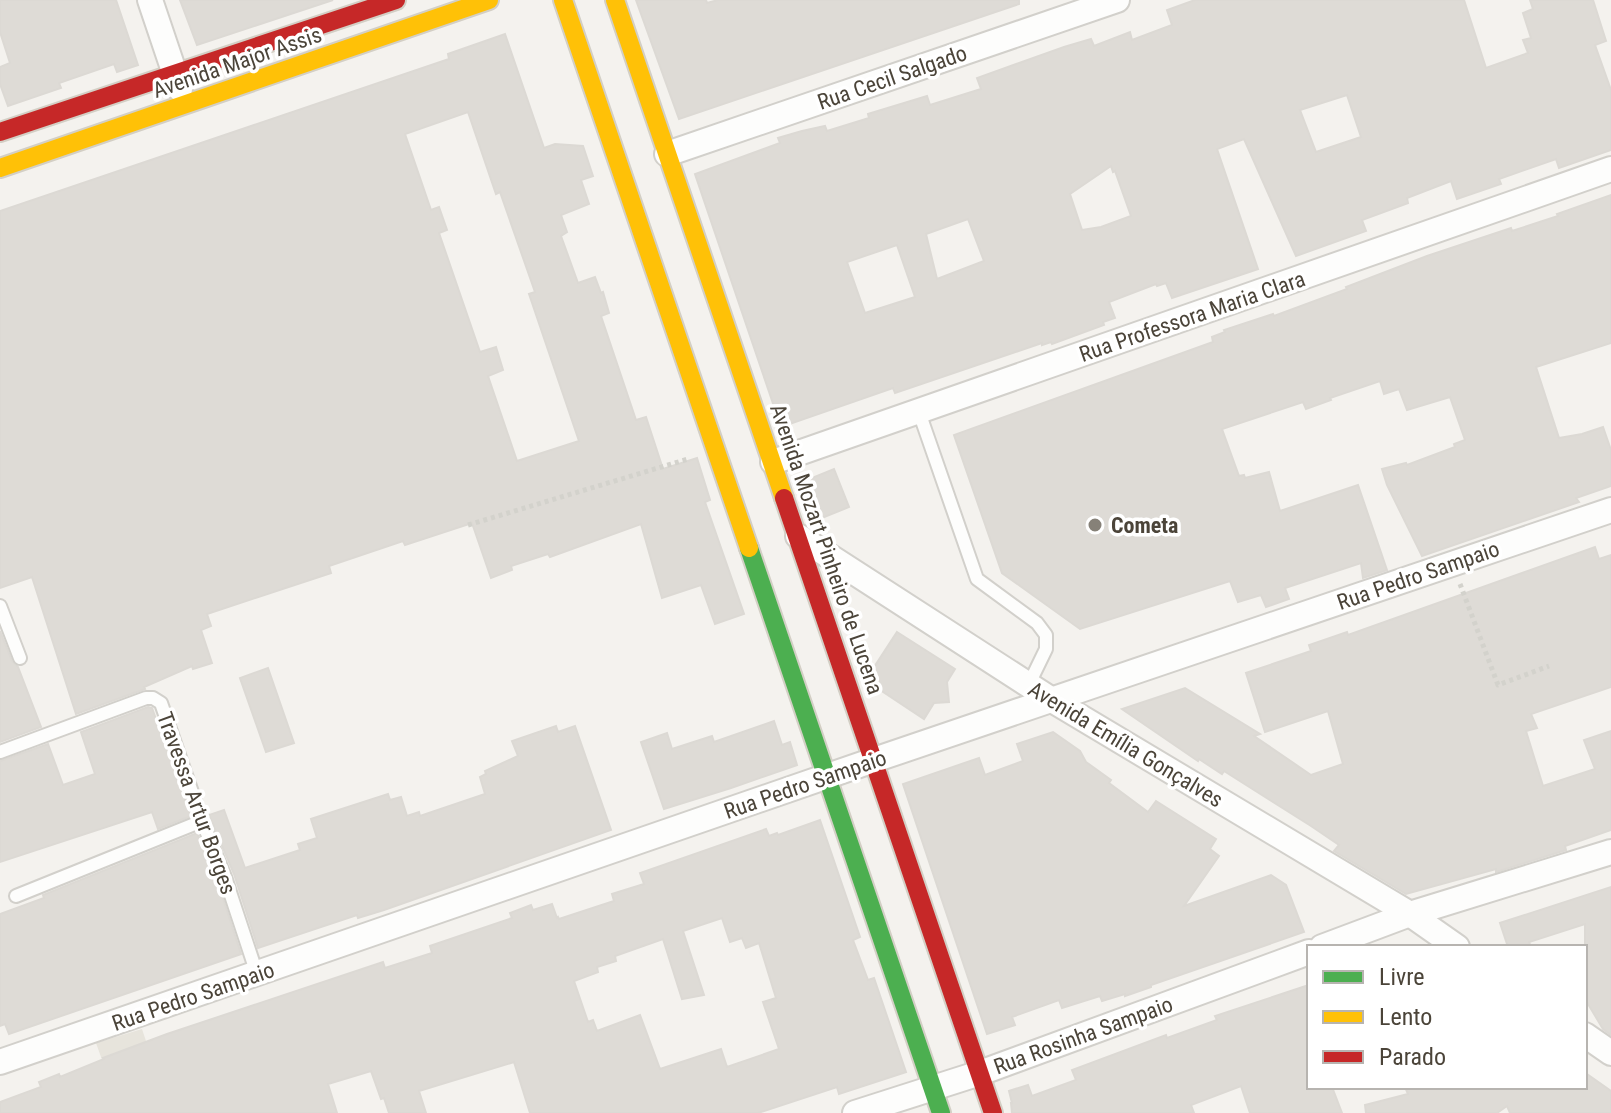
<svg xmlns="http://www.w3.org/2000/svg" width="1611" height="1113" font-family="'Roboto Condensed',sans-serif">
	<rect width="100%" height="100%" fill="#f4f2ee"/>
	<path fill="#e7e4dc" d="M142,1029L170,1113H121L96,1043Z"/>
	<g fill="#dedbd6" stroke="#dcd9d4" stroke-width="2" fill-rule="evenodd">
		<path d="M0,0H116L138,65L117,72L114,64L59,83L61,88L8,106L0,84V67L10,63L0,32Z"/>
		<path d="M180,0H333L197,45Z"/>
		<path d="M636,0H706L707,3L718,0H1019V4L679,119Z"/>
		<path d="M1195,0H1464L1486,68L1528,53L1523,40L1531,38L1523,13L1533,9L1530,0H1593L1606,41L1595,45L1611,90V150L1559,168L1556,159L1499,179L1501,184L1457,199L1451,181L1407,198L1408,203L1362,220L1366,231L1296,256L1244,139L1217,149L1258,269L1172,298L1166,283L1157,286L1156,284L1109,302L1115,318L1103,322L1104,325L1052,344L1051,342L1042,345V343L895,393L893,388L784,426L780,424L695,174L780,143L778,138L802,131L825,126L827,131L869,118L868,114L927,96L930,105L981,89L977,78L1064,47L1091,39L1094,46L1130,32L1132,40L1172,25L1167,10ZM1347,95L1361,137L1316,152L1300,110ZM1111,166L1113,172L1115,171L1131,216L1101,227L1082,230L1070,194ZM968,219L984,261L937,279L926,234ZM897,245L915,297L865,313L847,262Z"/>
		<path d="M505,34L544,148L555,144L583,146L593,176L581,180L589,204L561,215L567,232L561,236L578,283L595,277L601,293L603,292L609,313L601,316L636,420L646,417L663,469L697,458L710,500L705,502L744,614L715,624L701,585L662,598L641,524L550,557L548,554L511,566L512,570L491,578L472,523L405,545L403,541L329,566L331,573L207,614L211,626L201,630L212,663L193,669L192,666L144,687L145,689L76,714L32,577L0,588V211L449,59L448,54ZM468,112L496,194L500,192L535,292L529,294L579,441L517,461L488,376L503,370L496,347L480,352L439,233L447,230L439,207L431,210L405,134Z"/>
		<path d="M1611,195V343L1536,367L1559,438L1582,434L1603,427L1611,450V486L1576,498L1579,502L1422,556L1387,485L1382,469L1406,463L1407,465L1455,447L1454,444L1465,440L1450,397L1407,410L1399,389L1384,394L1380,381L1330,398L1331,400L1306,409L1303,402L1222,429L1239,476L1244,475L1245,478L1269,472L1280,511L1358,485L1387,570L1363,578L1361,563L1285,588L1289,599L1266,607L1261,595L1238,602L1230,581L1080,629L1002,573L954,435L1213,342L1212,337L1225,332L1224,330L1273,314L1274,316L1347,289L1346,287L1427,256L1511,228L1512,231L1558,216L1557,214Z"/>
		<path d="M834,469L849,507L822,518L807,480Z"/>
		<path d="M1595,547L1599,559L1611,555V687L1531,714L1537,728L1526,731L1543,786L1595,769L1584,740L1611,731V830L1565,846L1566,850L1496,872V869L1406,894L1334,851L1339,845L1311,826L1224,771L1222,774L1199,759L1198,761L1122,709L1185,688L1260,734L1254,736L1311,775L1343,764L1328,711L1265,732L1246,673L1311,651L1309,645L1347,632L1348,635Z"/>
		<path d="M0,631L12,661L18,667L41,727L0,742Z"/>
		<path d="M897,632L955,669L947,682L949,702L934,703L924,719L868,682L867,678Z"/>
		<path d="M268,668L294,743L266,752L240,678Z"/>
		<path d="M148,707L152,708L191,816L158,829L152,812L0,862V761L48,744L63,785L95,774L81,732Z"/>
		<path d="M774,721L782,745L790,742L797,765L731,788L664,809L641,742L667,733L672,749L712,736L714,742Z"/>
		<path d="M556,726L558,732L575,726L611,830L384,910L358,918L357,915L258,948L234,874L209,815L224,810L245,868L300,850L298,844L317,838L311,819L388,794L390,800L401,797L407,816L419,812L420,816L485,794L480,777L486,774L485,771L518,756L512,741Z"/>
		<path d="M1053,732L1080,751L1086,762L1111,780L1109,783L1148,812L1156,801L1216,839L1210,849L1219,856L1184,906L1271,875L1286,885L1304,932L1151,985V987L1125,996V994L1102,1001L1100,996L1062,1008L1059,1000L1012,1017L1015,1025L987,1034L903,784L979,758L985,775L1023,761L1017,744Z"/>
		<path d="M820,820L860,937L853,940L868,980L874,978L906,1072L839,1094L837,1087L758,1113H530L514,1062L419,1091L426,1113H389L384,1098L381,1099L371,1071L328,1084L337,1113H0V1102L41,1087L39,1082L59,1074L60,1077L104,1059L103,1058L167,1034L383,962L385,968L432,953L430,946L512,918L510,913L531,905L533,910L552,904L557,918L558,917L559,919L614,901L612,894L644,884L640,873L766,829L769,836L777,833L778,835ZM722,918L730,942L742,938L746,948L759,943L776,998L763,1002L779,1049L727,1067L721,1049L660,1069L640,1015L597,1031L593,1020L588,1022L574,981L598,972L597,967L616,961L615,956L663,939L682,999L704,995L683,931Z"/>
		<path d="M197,833L217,880L241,954L9,1034L5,1024L0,1026V914L44,898L43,895Z"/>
		<path d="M1611,887V1035L1603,1029L1585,999V924L1529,942L1531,947H1508L1500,923Z"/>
		<path d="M1309,985V1087H1332L1342,1113H1250L1241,1086L1191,1105L1194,1113H1012L1011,1103H1012L1009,1091L1028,1085L1032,1096L1076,1080L1072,1070L1166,1035L1167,1038L1217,1020L1215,1016Z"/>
		<path d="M1587,1074L1611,1091V1113H1510L1507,1106L1497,1113H1366L1365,1105L1408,1094L1405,1087H1585V1077Z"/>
	</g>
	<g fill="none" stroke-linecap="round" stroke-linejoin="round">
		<g stroke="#d2d0cb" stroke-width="16">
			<g id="lane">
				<path d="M919,412L977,579L1037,623L1046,635V649L1029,684"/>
				<path d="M0,606L20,658"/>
				<path d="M0,752L146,698H153L161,703L202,821L225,877L257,974"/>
				<path d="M16,896L202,821"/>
			</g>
		</g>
		<g stroke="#d2d0cb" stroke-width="28">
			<g id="street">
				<path d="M150,0L180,89"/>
				<path d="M667,154L1117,0"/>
				<path d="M773,462L1611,169"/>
				<path d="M798,536L1052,700L1410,914L1457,947"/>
				<path d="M1322,947L1410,914L1611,852"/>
				<path d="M1585,1035L1611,1053"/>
				<path d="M0,1062L874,760L1611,510"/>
				<path d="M855,1113L980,1073L1309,952"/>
			</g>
		</g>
		<g stroke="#d3cfc5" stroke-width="22">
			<path id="fast" d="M749,548L941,1113"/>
		</g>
		<g stroke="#d3cfc5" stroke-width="22">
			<g id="slow">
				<path d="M563,0L749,548"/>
				<path d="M615,0L784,498"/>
				<path d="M0,168L489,0"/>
			</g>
		</g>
		<g stroke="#d3cfc5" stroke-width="22">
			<g id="jam">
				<path d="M0,132L396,0"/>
				<path d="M784,498L993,1113"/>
			</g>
		</g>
		<g stroke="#d3d2cc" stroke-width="5" stroke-dasharray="4 4" stroke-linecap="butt">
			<path d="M468,525L688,459"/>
			<path d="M1460,584L1498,685L1549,666"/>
		</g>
		<use href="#lane" stroke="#fdfdfc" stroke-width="12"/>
		<use href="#street" stroke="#fdfdfc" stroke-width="24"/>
		<use href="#fast" stroke="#4caf50" stroke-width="18"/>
		<use href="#slow" stroke="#ffc107" stroke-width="18"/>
		<use href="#jam" stroke="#c62828" stroke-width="18"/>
	</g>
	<circle fill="#868178" stroke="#fff" stroke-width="3" cx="1095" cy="525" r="8"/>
	<g text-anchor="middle" stroke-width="7" stroke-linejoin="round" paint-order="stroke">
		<g font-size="22" fill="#4b4439" stroke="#fff">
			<text transform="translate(237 62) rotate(-19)" y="8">Avenida Major Assis</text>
			<text transform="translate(892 77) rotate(-19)" y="8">Rua Cecil Salgado</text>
			<text transform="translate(1192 316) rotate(-19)" y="8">Rua Professora Maria Clara</text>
			<text transform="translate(827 549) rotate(71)" y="8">Avenida Mozart Pinheiro de Lucena</text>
			<text transform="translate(1418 575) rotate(-19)" y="8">Rua Pedro Sampaio</text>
			<text transform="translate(1126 744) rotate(31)" y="8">Avenida Emília Gonçalves</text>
			<text transform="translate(805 784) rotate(-19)" y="8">Rua Pedro Sampaio</text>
			<text transform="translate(197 803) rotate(70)" y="8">Travessa Artur Borges</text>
			<text transform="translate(193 996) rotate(-19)" y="8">Rua Pedro Sampaio</text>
			<text transform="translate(1083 1035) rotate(-20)" y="8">Rua Rosinha Sampaio</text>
		</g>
		<g font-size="22" font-weight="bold" fill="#4b4439" stroke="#fff" text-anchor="start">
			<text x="1111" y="533">Cometa</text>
		</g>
	</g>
	<rect x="1307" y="945" width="280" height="144" fill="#ffffff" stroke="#b7b4b0" stroke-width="2"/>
	<rect x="1323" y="971" width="40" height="12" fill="#4caf50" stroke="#b7b4b0" stroke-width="2"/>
	<text x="1379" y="985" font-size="24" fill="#4b4439">Livre</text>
	<rect x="1323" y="1011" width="40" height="12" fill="#ffc107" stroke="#b7b4b0" stroke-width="2"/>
	<text x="1379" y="1025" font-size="24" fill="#4b4439">Lento</text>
	<rect x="1323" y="1051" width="40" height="12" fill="#c62828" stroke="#b7b4b0" stroke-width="2"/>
	<text x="1379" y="1065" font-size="24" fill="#4b4439">Parado</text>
</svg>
